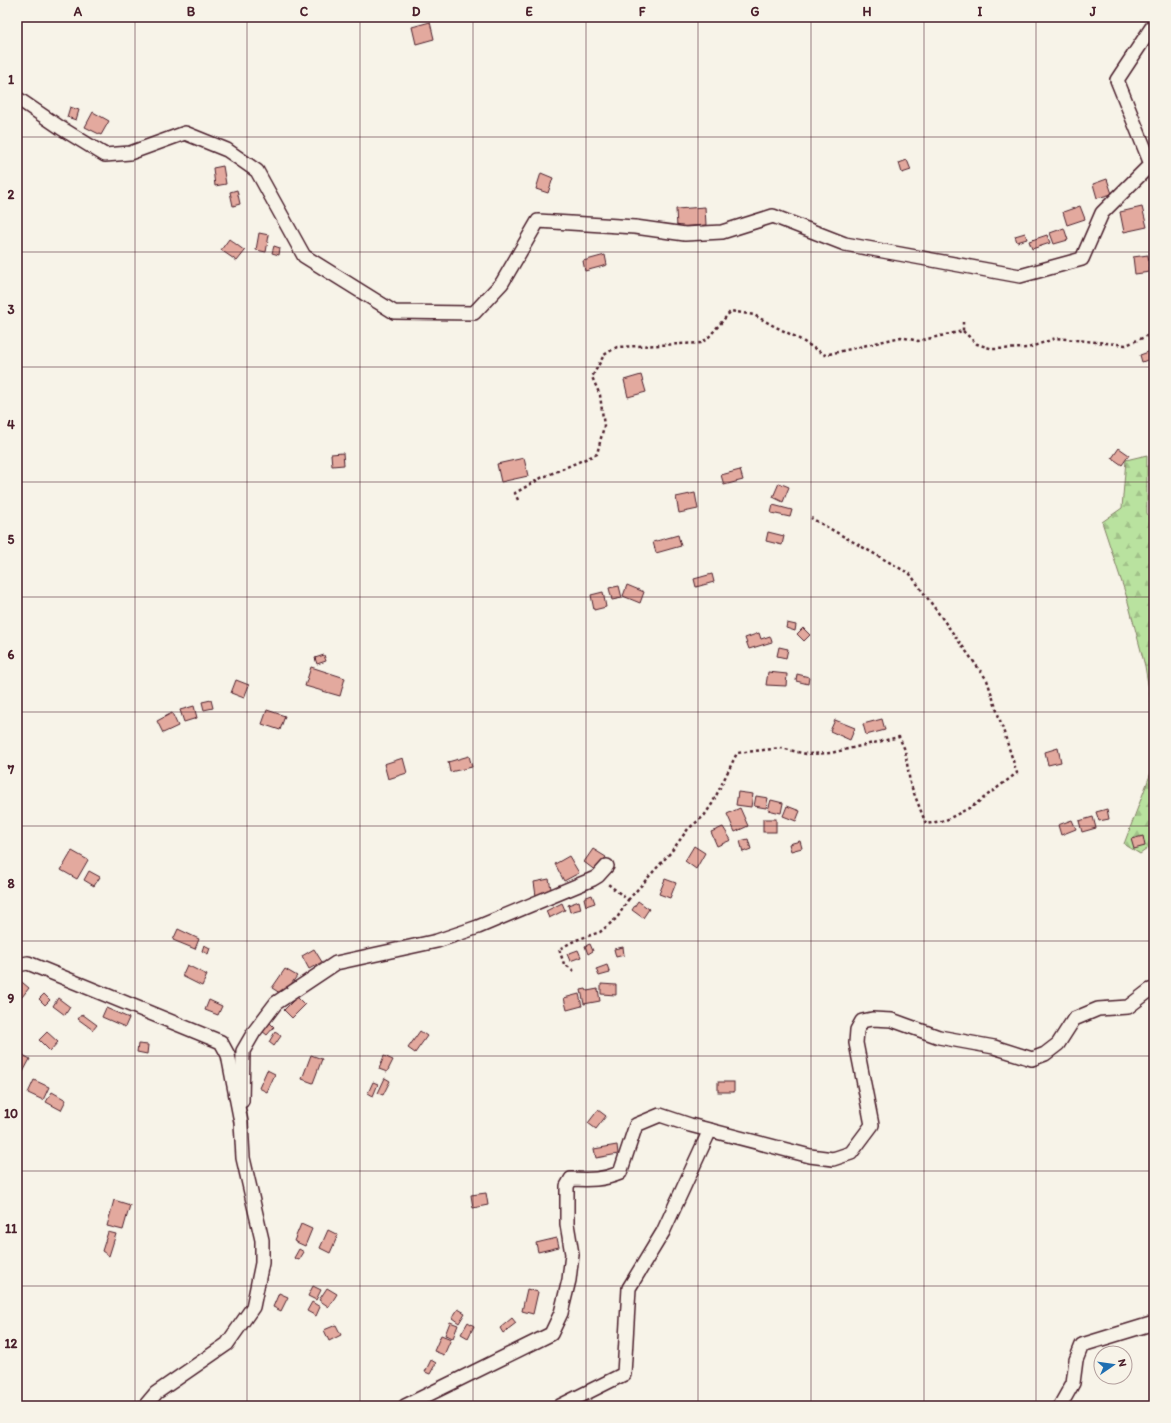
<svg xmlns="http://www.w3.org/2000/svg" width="1171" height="1423" font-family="Itim,sans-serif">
	<defs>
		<pattern id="forest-firs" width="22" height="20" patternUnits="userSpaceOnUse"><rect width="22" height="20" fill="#b9e29f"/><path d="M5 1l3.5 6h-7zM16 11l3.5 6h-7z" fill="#a1c189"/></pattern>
	</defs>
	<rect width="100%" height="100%" fill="#f7f3e8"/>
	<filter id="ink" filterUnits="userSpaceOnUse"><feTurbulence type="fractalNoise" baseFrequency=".025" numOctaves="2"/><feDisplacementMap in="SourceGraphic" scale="8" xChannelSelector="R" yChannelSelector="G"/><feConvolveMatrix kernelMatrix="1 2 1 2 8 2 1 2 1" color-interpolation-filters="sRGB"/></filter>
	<g filter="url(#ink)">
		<g fill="url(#forest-firs)" stroke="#828065">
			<path d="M1147,455V513L1154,529V719L1145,666L1127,598L1102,522L1122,508L1126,460Z"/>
			<path d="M1154,731V844L1140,854L1124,844L1152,770Z"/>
		</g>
		<g fill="#e3a99e" stroke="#4a1f2b">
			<path d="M430,22L434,39L416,44L412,27Z"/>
			<path d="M70,107L79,110L76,120L67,117Z"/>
			<path d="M93,112L109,121L101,135L85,127Z"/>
			<path d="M907,160L911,170L902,173L899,163Z"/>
			<path d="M223,166L226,184L215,186L213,168Z"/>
			<path d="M541,173L553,178L548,193L536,189Z"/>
			<path d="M1107,179L1112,194L1097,198L1093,184Z"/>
			<path d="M237,190L240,204L233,206L230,192Z"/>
			<path d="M1080,206L1085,219L1067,225L1063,212Z"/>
			<path d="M705,207L706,225L677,227L676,209Z"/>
			<path d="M1142,207L1147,227L1124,232L1120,212Z"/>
			<path d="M1064,228L1068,240L1054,244L1050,233Z"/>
			<path d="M259,233L269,235L266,252L256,250Z"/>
			<path d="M1025,233L1027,239L1017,242L1015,236Z"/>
			<path d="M1047,235L1050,243L1032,249L1029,241Z"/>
			<path d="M229,239L245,251L237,261L221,250Z"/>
			<path d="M274,246L280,248L279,255L272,253Z"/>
			<path d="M605,255L607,265L585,271L583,261Z"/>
			<path d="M1148,255L1150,272L1135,274L1133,257Z"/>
			<path d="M1151,351L1153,358L1142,362L1140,355Z"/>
			<path d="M641,375L646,392L628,397L624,380Z"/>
			<path d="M1119,448L1129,455L1122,465L1112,458Z"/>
			<path d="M343,453L344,465L332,466L331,454Z"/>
			<path d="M524,458L528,476L501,482L497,464Z"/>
			<path d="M740,470L743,480L724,485L721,475Z"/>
			<path d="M779,483L789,487L783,502L773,497Z"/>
			<path d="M695,493L698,509L679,513L676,497Z"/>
			<path d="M773,505L792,510L790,517L771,513Z"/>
			<path d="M768,532L784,536L782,545L766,541Z"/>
			<path d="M678,535L681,546L656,553L653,542Z"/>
			<path d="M712,574L714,582L696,587L694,579Z"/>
			<path d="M627,585L644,592L640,603L623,596Z"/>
			<path d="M619,586L622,598L612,600L609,588Z"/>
			<path d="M603,592L606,607L594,610L591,595Z"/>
			<path d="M787,623L796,625L795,631L786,628Z"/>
			<path d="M803,628L810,635L804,641L797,634Z"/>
			<path d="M759,633L761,639L770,636L772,642L749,649L745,638Z"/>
			<path d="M779,647L788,649L786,658L777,656Z"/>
			<path d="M324,655L326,661L317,664L315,658Z"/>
			<path d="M311,667L345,678L340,696L305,686Z"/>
			<path d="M768,672L787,674L786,686L766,685Z"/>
			<path d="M797,674L809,677L808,684L796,681Z"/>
			<path d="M236,680L249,685L244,698L231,693Z"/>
			<path d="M211,700L213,708L204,710L202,702Z"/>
			<path d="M194,706L197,718L184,722L180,710Z"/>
			<path d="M267,710L285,716L280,730L262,724Z"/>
			<path d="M172,713L178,726L163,733L157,721Z"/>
			<path d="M882,719L885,730L866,735L863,724Z"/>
			<path d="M835,720L855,728L850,740L830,731Z"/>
			<path d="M1058,748L1061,762L1048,765L1045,752Z"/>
			<path d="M469,756L472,767L450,772L448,762Z"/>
			<path d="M403,758L407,773L388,779L384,764Z"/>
			<path d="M738,792L753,794L751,807L736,805Z"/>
			<path d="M756,796L768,798L766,808L754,806Z"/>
			<path d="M771,800L783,803L781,813L768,810Z"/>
			<path d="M787,806L800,811L796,821L783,816Z"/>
			<path d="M740,808L748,826L735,832L727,814Z"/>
			<path d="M1107,809L1109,819L1099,821L1096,812Z"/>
			<path d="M1093,817L1096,828L1082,832L1079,821Z"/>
			<rect x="763" y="819" width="13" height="13"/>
			<path d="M1072,820L1076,829L1061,835L1058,825Z"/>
			<path d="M723,827L731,840L717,846L711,832Z"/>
			<path d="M1143,836L1145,846L1134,849L1131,839Z"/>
			<path d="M748,839L751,849L743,852L740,841Z"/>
			<path d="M800,841L802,848L791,851L789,844Z"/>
			<path d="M694,846L705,853L696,869L685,861Z"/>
			<path d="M593,849L606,857L596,871L584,862Z"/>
			<path d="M72,851L88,860L77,879L61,870Z"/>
			<path d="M569,856L579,873L564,881L555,864Z"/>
			<path d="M89,871L100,877L94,886L84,880Z"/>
			<path d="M549,879L552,893L536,896L534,882Z"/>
			<path d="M665,879L676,883L670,898L659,894Z"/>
			<path d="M592,895L595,903L586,906L584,898Z"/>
			<path d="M579,901L581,909L570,912L568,905Z"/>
			<path d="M638,901L649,909L643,918L632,910Z"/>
			<path d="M562,903L565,910L549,918L546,911Z"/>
			<path d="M178,929L199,939L195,949L173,940Z"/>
			<path d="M590,944L593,951L588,954L585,946Z"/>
			<path d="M204,945L210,948L208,954L202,951Z"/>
			<path d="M623,947L624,955L616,957L614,949Z"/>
			<path d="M314,949L322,962L309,969L302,956Z"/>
			<path d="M578,950L581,957L570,961L567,954Z"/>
			<path d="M187,965L207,975L202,986L182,976Z"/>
			<path d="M607,965L610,973L599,976L596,969Z"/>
			<path d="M285,969L297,976L283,995L272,988Z"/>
			<path d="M17,978L29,988L22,997L17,993Z"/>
			<path d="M601,984L616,985V995L601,994Z"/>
			<path d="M586,989L587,991L598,989L600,1001L584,1004L581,990Z"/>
			<path d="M44,994L50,1000L45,1005L39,999Z"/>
			<path d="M579,994L582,1006L567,1010L564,998Z"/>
			<path d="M297,997L305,1005L292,1018L284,1010Z"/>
			<path d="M58,998L70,1007L65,1015L53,1006Z"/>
			<path d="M209,1000L222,1006L218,1015L205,1010Z"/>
			<path d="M106,1008L129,1018L125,1027L102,1017Z"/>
			<path d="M82,1014L97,1025L93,1030L78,1019Z"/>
			<path d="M269,1022L274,1027L267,1035L262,1031Z"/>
			<path d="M420,1031L427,1036L415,1053L408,1048Z"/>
			<path d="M47,1032L58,1042L50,1051L39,1040Z"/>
			<path d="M275,1032L281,1036L274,1046L269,1042Z"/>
			<path d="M138,1044L148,1045L147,1054L137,1052Z"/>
			<path d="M18,1052L30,1059L23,1072L17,1068Z"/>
			<path d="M311,1055L322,1059L313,1083L302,1079Z"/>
			<path d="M384,1056L393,1060L387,1072L379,1069Z"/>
			<path d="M267,1070L275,1074L267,1092L259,1088Z"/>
			<path d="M385,1078L390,1081L383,1095L378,1093Z"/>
			<path d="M34,1080L49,1087L43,1100L28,1093Z"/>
			<path d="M373,1082L378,1084L373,1096L368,1093Z"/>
			<rect x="718" y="1082" width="16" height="10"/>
			<path d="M52,1092L66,1100L61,1110L46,1102Z"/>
			<path d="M598,1110L606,1116L596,1129L588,1123Z"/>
			<path d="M617,1145L618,1154L596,1158L594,1149Z"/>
			<path d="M486,1193L488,1205L473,1208L471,1195Z"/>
			<path d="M114,1200L130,1205L123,1230L107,1226Z"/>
			<path d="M301,1224L312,1229L305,1246L294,1241Z"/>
			<path d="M328,1230L338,1235L330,1253L320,1248Z"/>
			<path d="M108,1232L116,1234L109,1256L102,1251Z"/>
			<path d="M557,1238L559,1247L538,1252L536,1243Z"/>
			<path d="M299,1249L304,1252L299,1260L294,1258Z"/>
			<path d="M313,1286L321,1290L316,1300L308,1296Z"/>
			<path d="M327,1288L337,1294L329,1307L319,1300Z"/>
			<path d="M527,1289L538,1292L533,1314L522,1311Z"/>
			<path d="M279,1293L288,1297L281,1311L273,1307Z"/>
			<path d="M312,1302L320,1307L316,1316L307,1311Z"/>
			<path d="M458,1309L465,1313L459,1323L452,1318Z"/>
			<path d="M512,1318L516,1323L503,1333L500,1328Z"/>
			<path d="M450,1322L458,1325L453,1338L445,1335Z"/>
			<path d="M468,1322L474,1326L468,1338L461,1334Z"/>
			<path d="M336,1325L341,1335L329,1341L324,1330Z"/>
			<path d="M441,1335L451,1339L444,1355L434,1351Z"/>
			<path d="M431,1360L436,1363L430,1374L425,1372Z"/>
		</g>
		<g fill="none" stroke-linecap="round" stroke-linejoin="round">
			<g stroke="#4a1f2b" stroke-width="16">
				<g id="minor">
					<path d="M17,98L61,128L105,155L130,153L185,133L227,150L257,171L304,256L394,312L474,313L502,283L538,221L635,227L685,234L722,232L773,216L845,244L1020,276L1082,259L1102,213L1151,164L1117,80L1154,24"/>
					<path d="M17,965L28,963L221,1042L228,1055L241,1122L243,1158L262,1240V1263L253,1307L227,1344L156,1393L145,1406"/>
					<path d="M242,1101L243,1051L254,1032L276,1003L336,963L437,941L478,927L593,879L598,876L607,866"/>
					<path d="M405,1406L551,1334L561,1313L569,1280L572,1254L567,1224V1186L571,1179C590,1180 603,1180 620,1173L636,1125L660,1115L690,1125L810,1156L833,1159L851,1153L872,1125L856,1043L857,1030L862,1021L872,1019L892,1020L939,1037L994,1047L1032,1059L1045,1054L1058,1044L1074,1019L1098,1009L1128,1007L1150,990L1154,989"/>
					<path d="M560,1406L624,1374L629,1288L663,1232L710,1130"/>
					<path d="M1060,1406L1073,1383L1076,1360L1082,1345L1154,1323"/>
				</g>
			</g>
			<g stroke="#4a1f2b" stroke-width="2.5" stroke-dasharray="3 3" stroke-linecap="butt">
				<path d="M963,331L977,344L993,349L1028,348L1056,338L1126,345L1154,333"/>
				<path d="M518,500L515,493L541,478L597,454L604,426L600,395L592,377L604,355L617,347L701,343L708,338L731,311L754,315L774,326L796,337L825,355L901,337L918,341L963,331V322"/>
				<path d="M628,900L671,852L688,829L704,816L712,804L737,753L781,748L806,754L831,753L899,737L905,750L910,783L926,824L946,820L973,806L1017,773L987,680L910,574L811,518"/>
				<path d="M574,971L564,964L559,949L576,940L600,932L617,918L628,900L608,884"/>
			</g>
			<use href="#minor" stroke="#f7f3e8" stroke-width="13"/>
		</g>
	</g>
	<path fill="none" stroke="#4a1f2b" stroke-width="1" stroke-opacity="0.55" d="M135,17V1406M247,17V1406M360,17V1406M473,17V1406M586,17V1406M698,17V1406M811,17V1406M924,17V1406M1036,17V1406M17,137H1154M17,252H1154M17,367H1154M17,482H1154M17,597H1154M17,712H1154M17,826H1154M17,941H1154M17,1056H1154M17,1171H1154M17,1286H1154"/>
	<rect width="1171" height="1423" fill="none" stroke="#f7f3e8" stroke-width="44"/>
	<g transform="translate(1113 1365) rotate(77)"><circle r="19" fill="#f7f3e8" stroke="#b29e9c"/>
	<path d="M0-3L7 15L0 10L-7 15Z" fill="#1f6fb2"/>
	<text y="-6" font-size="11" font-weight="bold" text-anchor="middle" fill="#4a1f2b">N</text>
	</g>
	<rect x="22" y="22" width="1127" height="1379" fill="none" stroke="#4a1f2b" stroke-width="1.5"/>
	<g font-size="13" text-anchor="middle" font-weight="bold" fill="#4a1f2b">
		<text x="78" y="16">A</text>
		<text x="191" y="16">B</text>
		<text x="304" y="16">C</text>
		<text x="416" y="16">D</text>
		<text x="529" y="16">E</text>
		<text x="642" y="16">F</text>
		<text x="755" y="16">G</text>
		<text x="867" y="16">H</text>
		<text x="980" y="16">I</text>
		<text x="1093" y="16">J</text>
		<text x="11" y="84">1</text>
		<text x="11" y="199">2</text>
		<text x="11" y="314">3</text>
		<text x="11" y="429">4</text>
		<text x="11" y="544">5</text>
		<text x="11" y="659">6</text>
		<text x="11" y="774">7</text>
		<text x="11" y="888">8</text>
		<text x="11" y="1003">9</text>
		<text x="11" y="1118">10</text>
		<text x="11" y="1233">11</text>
		<text x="11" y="1348">12</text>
	</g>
</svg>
